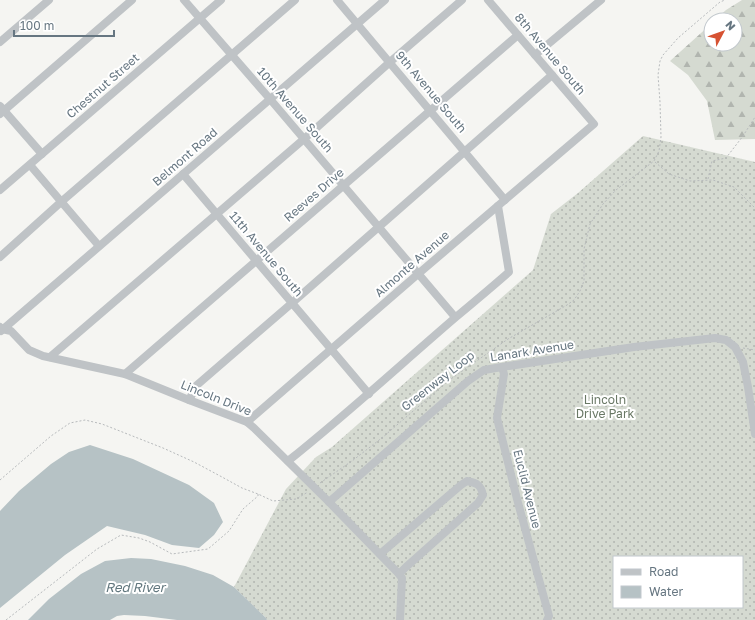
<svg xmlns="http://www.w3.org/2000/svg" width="755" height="620" font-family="'Golos Text',sans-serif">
	<defs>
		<pattern id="grass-dots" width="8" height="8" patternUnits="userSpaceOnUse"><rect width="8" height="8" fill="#d5dad1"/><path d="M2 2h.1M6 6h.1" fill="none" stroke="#b1b5af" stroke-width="1.8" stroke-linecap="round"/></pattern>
		<pattern id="forest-firs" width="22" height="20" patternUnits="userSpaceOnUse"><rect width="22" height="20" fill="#d5dad1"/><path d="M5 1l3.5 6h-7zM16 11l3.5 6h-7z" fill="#b1b5af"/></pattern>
	</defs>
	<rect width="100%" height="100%" fill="#f5f5f2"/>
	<path fill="url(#grass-dots)" fill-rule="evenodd" d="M643,136L755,162V620H267L266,618L234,587L286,489L316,457L332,447L533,270L551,214L578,193ZM614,557H742V607H614Z"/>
	<path fill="url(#forest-firs)" d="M742,0H755V139L715,140L707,101L688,75L670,61L711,24V44H735V20H715L726,10Z"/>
	<g fill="#b6c2c5">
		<path d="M90,445L133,459L189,485L214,503L223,522L214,535L199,548L172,545L145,535L107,526L65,555L0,608V511L19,491L51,464L69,452Z"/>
		<path d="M131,558L151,559L185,566L213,575L234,587L266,618L267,620H177L145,616L124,615L117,616L110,620H28L49,599L81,574L105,561Z"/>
	</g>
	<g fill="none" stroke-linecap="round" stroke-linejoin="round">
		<g stroke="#b7babc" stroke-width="1" stroke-dasharray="2 2" stroke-linecap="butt">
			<path d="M655,162L669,174L690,181L713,180L734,187L755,208"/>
			<path d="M708,179L712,161L726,158L743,136L755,117"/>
			<path d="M743,348L755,350"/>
			<path d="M0,480L51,436L70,423L85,420L102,424L163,448L194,462L222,477L242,488L258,494L273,501L296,499L308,492"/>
			<path d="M320,483L352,461L383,437L448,381L508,339L567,305L574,300L580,291L584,281V249L590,224L603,204L616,190L654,161L659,151L661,137L660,102L658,75L660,61L663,55L678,38L720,2L725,0"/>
			<path d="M6,620L97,549L121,535L139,538L150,542L172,554L208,549L229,531L243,509L258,496V494"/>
		</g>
		<g stroke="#bfc3c6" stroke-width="8">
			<path d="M184,0L270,99L455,317"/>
			<path d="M337,0L505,200"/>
			<path d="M0,42L49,0"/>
			<path d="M535,55L601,0"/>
			<path d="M0,106L42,154"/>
			<path d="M0,114L132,0"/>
			<path d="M30,165L99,246"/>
			<path d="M183,174L369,394"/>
			<path d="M0,190L221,0"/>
			<path d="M0,257L61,202L295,0"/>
			<path d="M0,327L2,329L11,331L29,350L43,356L125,374L189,400L247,422L254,428L329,502L399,574L402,578L400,620"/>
			<path d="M1,331L385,0"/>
			<path d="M50,357L304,139L390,62L462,0"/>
			<path d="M502,367L504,374L497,418L517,499L549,616L547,620"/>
			<path d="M125,374L518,35"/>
			<path d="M189,400L197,385L292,303L552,75"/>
			<path d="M247,422L418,274L594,124L488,0"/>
			<path d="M288,461C346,415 400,365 456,317C474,302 492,287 509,272L498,206"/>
			<path d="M329,502L468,381L484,370L502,367L634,347L715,338L726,340L735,347L743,362L748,387L755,434"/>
			<path d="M380,554L461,485L467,481C477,483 481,485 483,495L478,503L406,567L399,574"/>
		</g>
	</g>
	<g text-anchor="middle" stroke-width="4" stroke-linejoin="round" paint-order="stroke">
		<g font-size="12" fill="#667681" stroke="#fff">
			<text transform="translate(550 54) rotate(50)" y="4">8th Avenue South</text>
			<text transform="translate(103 86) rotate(-41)" y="4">Chestnut Street</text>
			<text transform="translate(431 92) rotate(50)" y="4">9th Avenue South</text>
			<text transform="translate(295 110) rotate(49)" y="4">10th Avenue South</text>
			<text transform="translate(185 157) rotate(-41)" y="4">Belmont Road</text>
			<text transform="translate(314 195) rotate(-41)" y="4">Reeves Drive</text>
			<text transform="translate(266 254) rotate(50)" y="4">11th Avenue South</text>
			<text transform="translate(412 264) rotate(-41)" y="4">Almonte Avenue</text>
			<text transform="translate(532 351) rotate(-9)" y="4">Lanark Avenue</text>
			<text transform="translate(438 381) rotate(-38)" y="4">Greenway Loop</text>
			<text transform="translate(216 398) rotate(22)" y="4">Lincoln Drive</text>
			<text transform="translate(527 489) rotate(76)" y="4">Euclid Avenue</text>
		</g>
		<g font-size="12" fill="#697865" stroke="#fff">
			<text x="605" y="404">Lincoln<tspan x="605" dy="14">Drive Park</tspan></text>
		</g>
		<g font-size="13" font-style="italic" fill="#62777e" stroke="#fff">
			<text x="135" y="592">Red River</text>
		</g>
	</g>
	<rect x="613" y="556" width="130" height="52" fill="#ffffff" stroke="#c2c8cd"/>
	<rect x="621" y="569" width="20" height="6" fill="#bfc3c6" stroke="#c2c8cd"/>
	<text x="649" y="576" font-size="12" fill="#667681">Road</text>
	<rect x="621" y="586" width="20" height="12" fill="#b6c2c5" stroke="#c2c8cd"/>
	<text x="649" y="596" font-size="12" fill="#667681">Water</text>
	<g transform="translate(723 32) rotate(49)"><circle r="19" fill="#ffffff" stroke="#c2c8cd"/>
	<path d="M0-3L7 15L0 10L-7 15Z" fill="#d65232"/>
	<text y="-6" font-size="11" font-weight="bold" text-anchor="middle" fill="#667681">N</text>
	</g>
	<path d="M14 30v6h100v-6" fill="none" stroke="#667681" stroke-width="2"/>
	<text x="20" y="30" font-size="12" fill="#667681" stroke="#ffffff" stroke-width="3" paint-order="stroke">100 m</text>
</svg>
